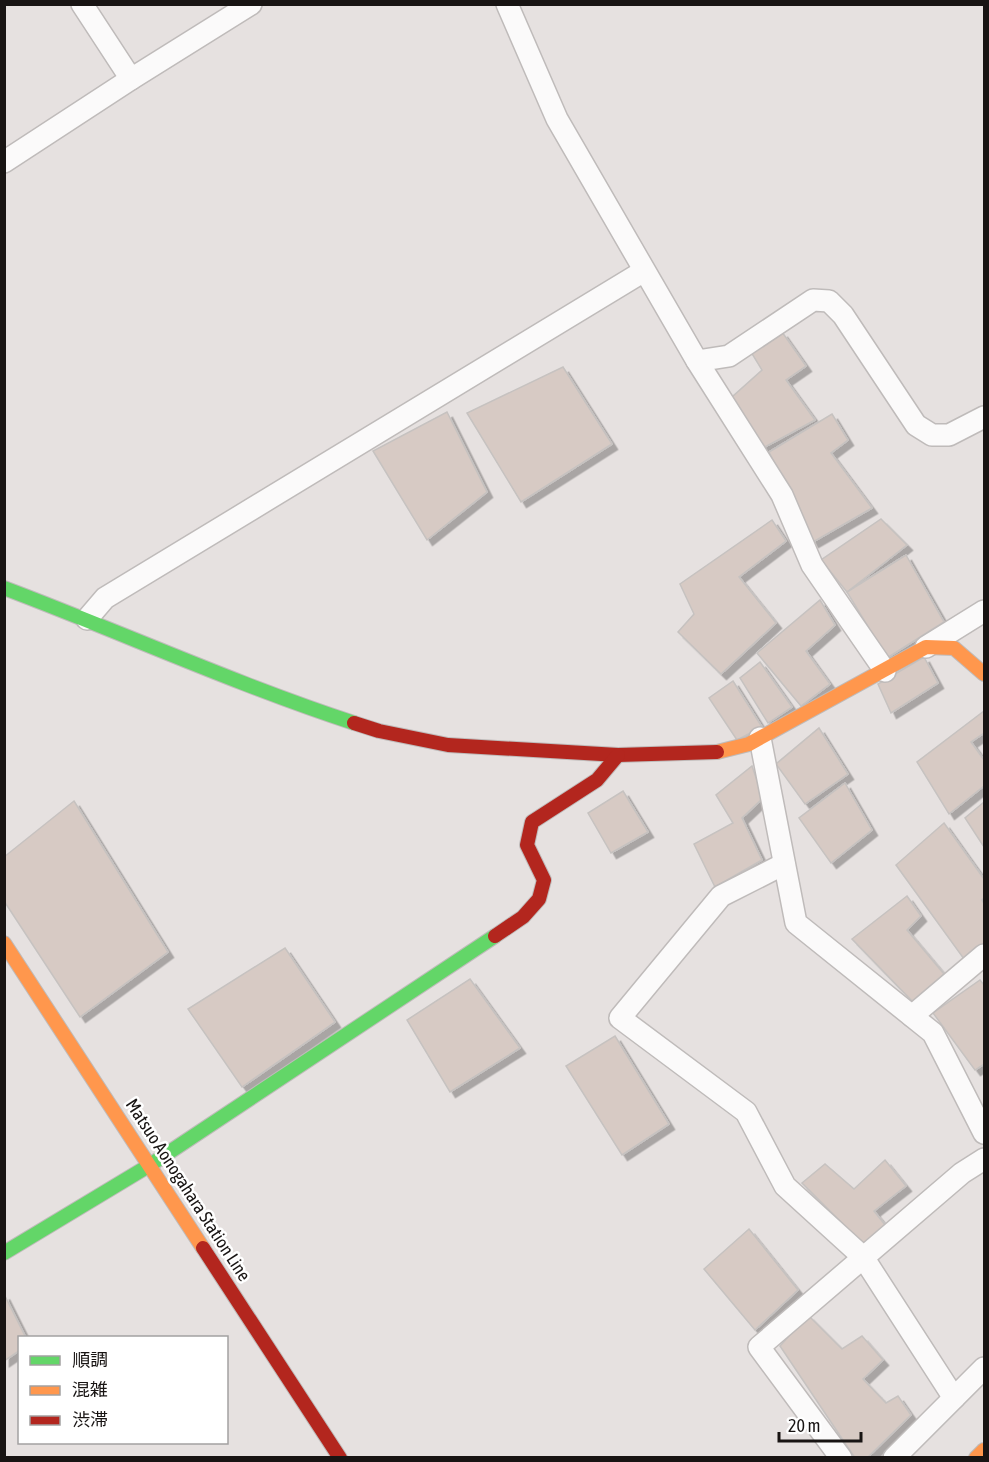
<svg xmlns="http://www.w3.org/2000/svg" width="989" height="1462" font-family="'Asap Condensed','Noto Sans JP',sans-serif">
	<defs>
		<filter id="shadow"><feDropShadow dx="5.5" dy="5.5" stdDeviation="0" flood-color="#0004"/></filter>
	</defs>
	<rect width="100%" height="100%" fill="#e6e1e0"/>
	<g fill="#d7cac4" stroke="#c6c2c0" stroke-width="1.5" filter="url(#shadow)">
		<path d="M782,332L806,366L786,380L815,420L763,448L732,397L762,370L751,352Z"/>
		<path d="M563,367L612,444L521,502L467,413Z"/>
		<path d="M447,412L487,492L427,540L373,451Z"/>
		<path d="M832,414L848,440L831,453L872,508L813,542L769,452Z"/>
		<path d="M881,519L907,545L847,592L821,560Z"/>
		<path d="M772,520L786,541L739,577L776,623L721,674L678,632L694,614L680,584Z"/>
		<path d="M906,555L944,622L887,658L847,592Z"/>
		<path d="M820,600L835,625L806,651L830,684L801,706L757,653Z"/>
		<path d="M924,657L938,683L891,713L878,684Z"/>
		<path d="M760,662L792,707L768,723L740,678Z"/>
		<path d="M733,681L762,727L737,740L709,698Z"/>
		<path d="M984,711V733L971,742L984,760V786L949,814L917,762Z"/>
		<path d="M819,728L848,774L805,804L776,764Z"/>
		<path d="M752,766L763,798L742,818L762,860L715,887L694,844L733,823L716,795Z"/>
		<path d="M845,783L872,830L831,863L799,818Z"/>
		<path d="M623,791L648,832L611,853L588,813Z"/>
		<path d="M74,801L168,952L80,1017L4,901V857Z"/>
		<path d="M984,802V847L965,818Z"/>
		<path d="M944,823L984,879V898L982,900L984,904V944L964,959L896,865Z"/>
		<path d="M907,896L921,916L907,930L944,974L914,1003L852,939Z"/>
		<path d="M285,948L335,1022L242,1087L188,1009Z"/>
		<path d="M470,979L520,1048L450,1092L407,1020Z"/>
		<path d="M980,980L984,985V1064L975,1070L933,1013Z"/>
		<path d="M615,1036L669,1124L622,1155L566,1066Z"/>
		<path d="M885,1160L906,1186L874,1211L886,1226L863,1244L802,1183L825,1164L854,1189Z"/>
		<path d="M749,1229L798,1290L755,1330L704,1269Z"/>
		<path d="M4,1294L26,1338H20V1350L4,1361Z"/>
		<path d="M808,1315L842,1349L862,1336L883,1360L863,1379L886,1403L898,1396L911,1415L867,1458H855L780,1346Z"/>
	</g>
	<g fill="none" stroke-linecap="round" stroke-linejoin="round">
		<g stroke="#bfbbba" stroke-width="24">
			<g id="street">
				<path d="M82,4L131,79"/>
				<path d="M507,4L557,119L697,361L782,495L812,565L885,671"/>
				<path d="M4,162L131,79L251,4"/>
				<path d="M697,361L729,356L813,300L829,301L843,315L916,425L932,435H949L984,417"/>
				<path d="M87,619L105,598L644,271"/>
				<path d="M926,647L984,611"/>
				<path d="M760,738L796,923L933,1033L984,1133"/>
				<path d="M784,864L721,896L620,1018L746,1112L785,1186L863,1257L954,1398"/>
				<path d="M912,1016L984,955"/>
				<path d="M841,1458L759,1347L962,1173L984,1159"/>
				<path d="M894,1458L984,1368"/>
			</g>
		</g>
		<g stroke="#bfbbba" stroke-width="16">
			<g id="fast">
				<path d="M4,588C121,632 235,684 354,723"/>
				<path d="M4,1253L150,1165L495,936"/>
			</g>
		</g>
		<g stroke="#bfbbba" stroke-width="16">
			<g id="slow">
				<path d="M717,752L749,744L926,647L954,648L984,674"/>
				<path d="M4,943L203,1248"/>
				<path d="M976,1458L984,1450"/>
			</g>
		</g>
		<g stroke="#bfbbba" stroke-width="16">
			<g id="jam">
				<path d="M354,723L379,731L448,745L618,755L717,752"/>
				<path d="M495,936L523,917L539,899L544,880L527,845L532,822L597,780L618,755"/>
				<path d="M203,1248L340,1458"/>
			</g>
		</g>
		<use href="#street" stroke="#fbfafa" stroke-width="21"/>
		<use href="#fast" stroke="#63d668" stroke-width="14"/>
		<use href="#slow" stroke="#ff974d" stroke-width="14"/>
		<use href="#jam" stroke="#b3261e" stroke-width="14"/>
	</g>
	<g text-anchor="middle" stroke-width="5" stroke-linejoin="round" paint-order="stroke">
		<g font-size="18" fill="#181413" stroke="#fff">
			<text transform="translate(188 1190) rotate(57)" y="6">Matsuo Aonogahara Station Line</text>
		</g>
	</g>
	<rect width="989" height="1462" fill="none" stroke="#181413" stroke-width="12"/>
	<rect x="18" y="1336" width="210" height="108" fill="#ffffff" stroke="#a3a1a1" stroke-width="1.5"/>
	<rect x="30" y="1356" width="30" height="9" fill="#63d668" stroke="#a3a1a1" stroke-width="1.5"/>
	<text x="72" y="1366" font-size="18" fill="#181413">順調</text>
	<rect x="30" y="1386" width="30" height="9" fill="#ff974d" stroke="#a3a1a1" stroke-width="1.5"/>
	<text x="72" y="1396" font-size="18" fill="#181413">混雑</text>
	<rect x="30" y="1416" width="30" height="9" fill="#b3261e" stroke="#a3a1a1" stroke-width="1.5"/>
	<text x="72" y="1426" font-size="18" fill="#181413">渋滞</text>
	<path d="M779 1432v9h82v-9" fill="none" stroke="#181413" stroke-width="3"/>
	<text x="788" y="1432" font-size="18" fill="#181413" stroke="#ffffff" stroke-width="4.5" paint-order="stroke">20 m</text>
</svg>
